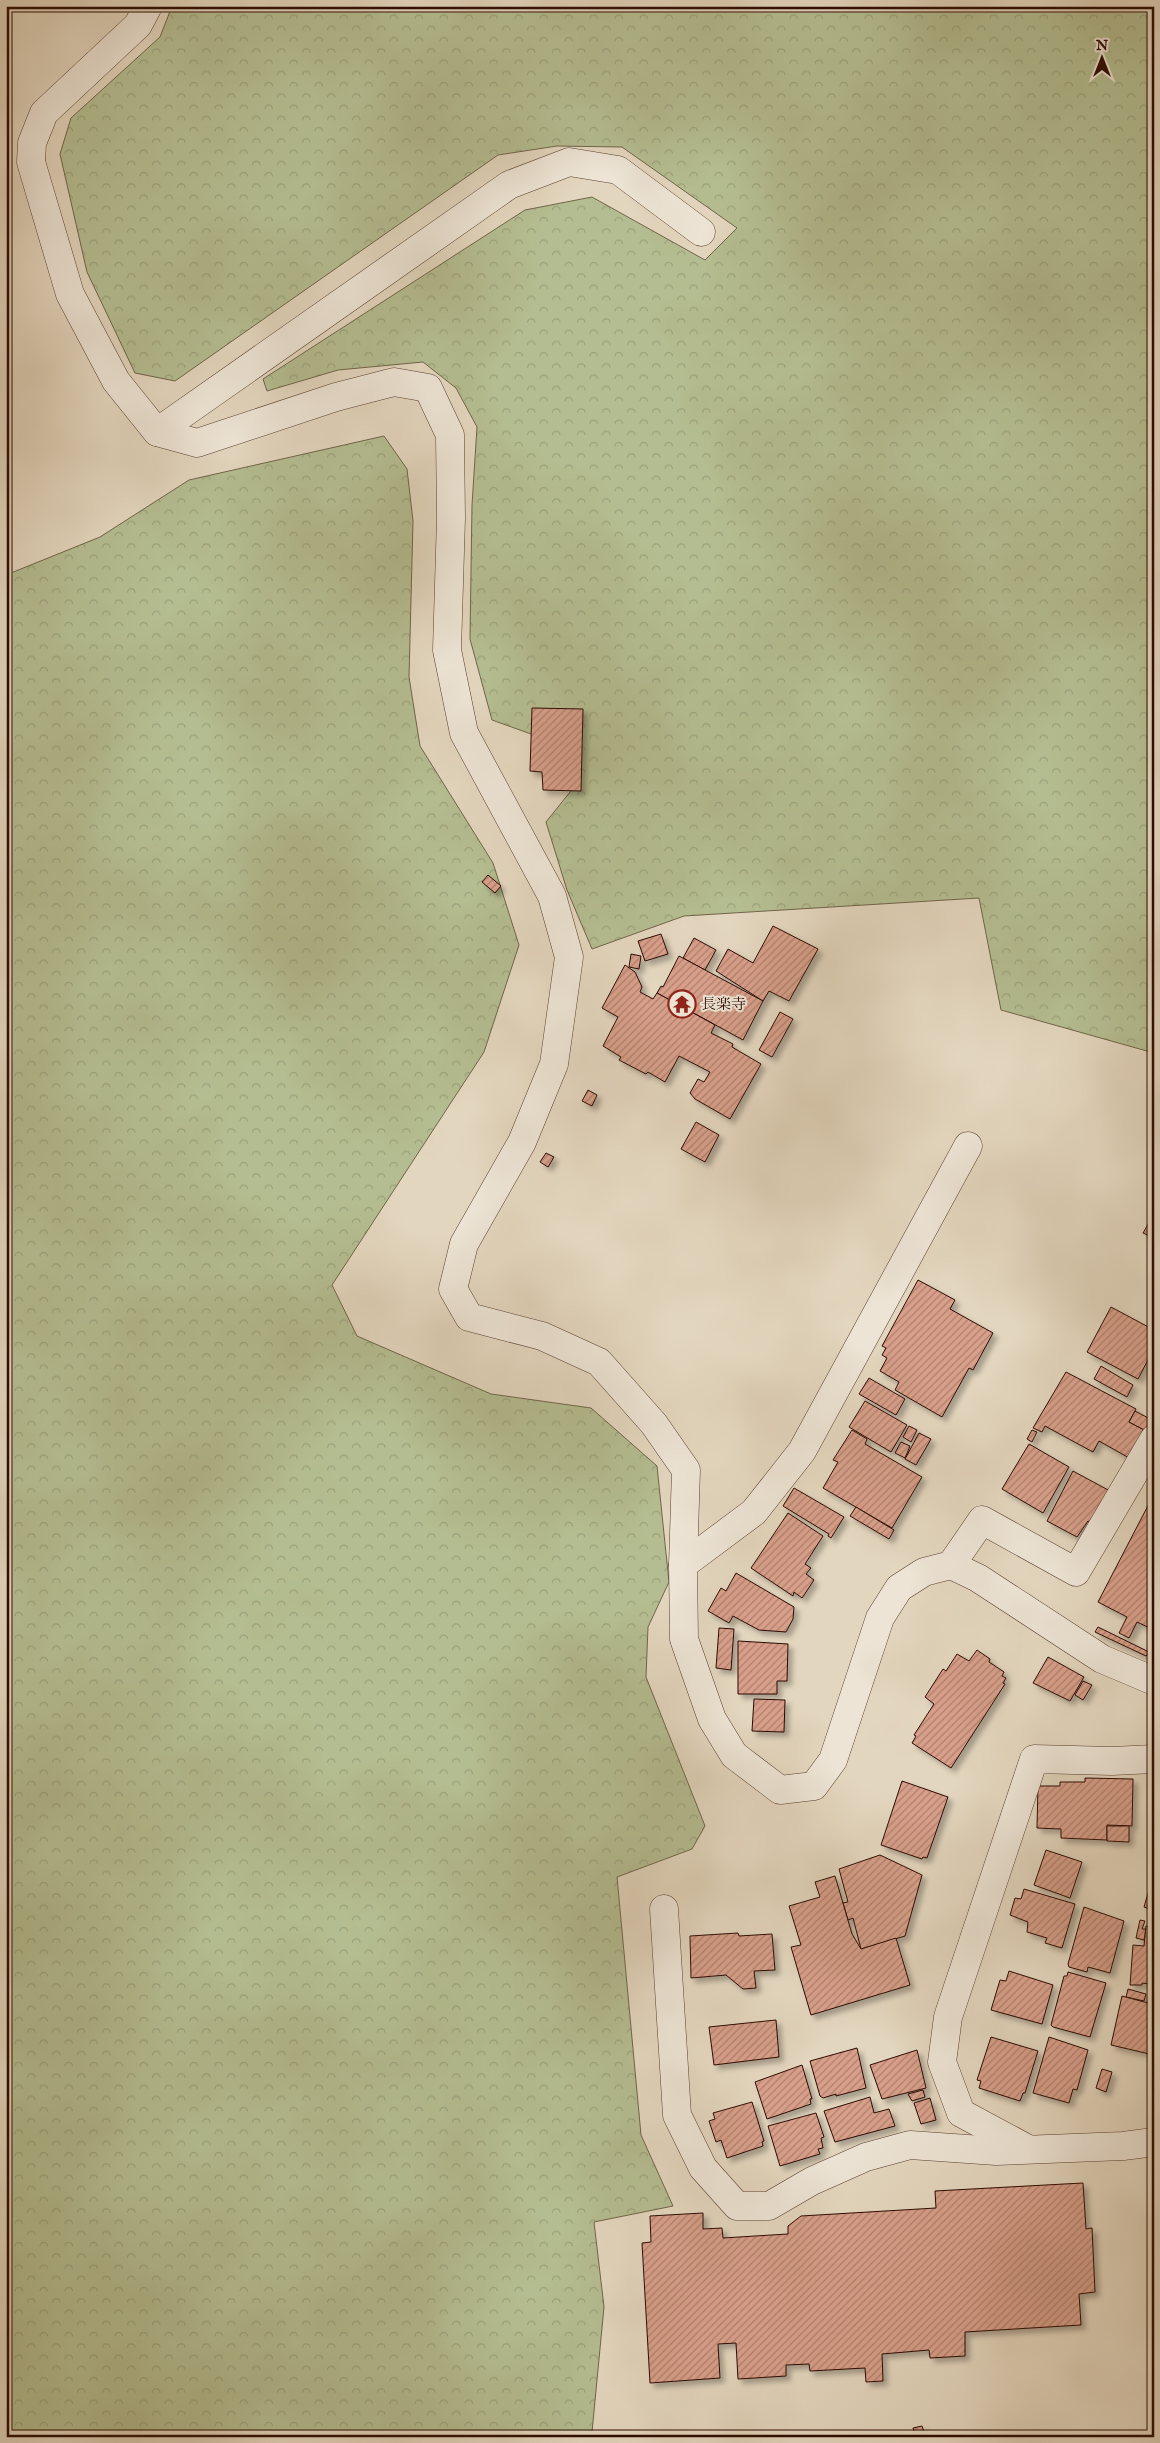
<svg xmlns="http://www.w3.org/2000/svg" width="1160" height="2443" font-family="'IM FELL English','Noto Serif JP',serif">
	<defs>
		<pattern id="forest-crowns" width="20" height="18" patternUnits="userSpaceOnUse" patternTransform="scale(1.25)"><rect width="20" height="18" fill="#b4bd91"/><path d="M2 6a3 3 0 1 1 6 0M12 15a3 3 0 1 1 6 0" fill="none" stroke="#9ba17b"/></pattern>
		<pattern id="building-hatch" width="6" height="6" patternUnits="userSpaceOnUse" patternTransform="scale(1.25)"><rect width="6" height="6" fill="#d89f8a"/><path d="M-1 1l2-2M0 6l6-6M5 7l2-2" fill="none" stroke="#af806e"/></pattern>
		<filter id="shadow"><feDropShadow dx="4.5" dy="4.5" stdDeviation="2.5" flood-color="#0004"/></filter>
	</defs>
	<rect width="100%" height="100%" fill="#e3d6be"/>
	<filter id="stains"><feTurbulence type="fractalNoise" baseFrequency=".004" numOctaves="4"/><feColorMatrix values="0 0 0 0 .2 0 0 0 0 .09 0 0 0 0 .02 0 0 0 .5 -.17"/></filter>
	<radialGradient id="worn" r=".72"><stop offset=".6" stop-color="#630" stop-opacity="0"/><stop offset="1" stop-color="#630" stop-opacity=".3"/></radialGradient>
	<g fill="url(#forest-crowns)" stroke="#706449">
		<path d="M172,6H1154V1053L1001,1010L979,898L684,916L592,949L567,890L546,822L574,787L545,739L492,720L470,639L472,505L477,427L456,388L423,362L338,370L267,391L263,379L525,210L592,197L705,260L737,228L622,147L557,146L498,155L175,381L135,373L87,272L60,154L71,118L160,37Z"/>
		<path d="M384,436L407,469L413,521L409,677L420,746L493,863L519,945L484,1052L332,1285L357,1336L491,1394L591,1408L657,1466L669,1582L648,1627L646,1677L705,1826L692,1849L617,1877L641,2135L673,2206L594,2222L604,2307L592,2432L599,2437H6V575L100,537L189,480Z"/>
	</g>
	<g fill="url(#building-hatch)" stroke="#2c0b01" filter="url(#shadow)">
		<path d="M532,708L583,709L581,791L543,790L542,772L530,771Z"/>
		<path d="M488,875L501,886L495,893L482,882Z"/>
		<path d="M773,926L818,949L789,1001L769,991L763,1001L716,971L728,949L753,963Z"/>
		<path d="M661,934L668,954L645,961L638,941Z"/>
		<path d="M694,938L716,950L705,970L683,958Z"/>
		<path d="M631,954L641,956L639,969L629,967Z"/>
		<path d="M679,956L763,1001L743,1040L657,993L661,986L663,987Z"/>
		<path d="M625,965L635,972L642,987L640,992L653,999L657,993L715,1025L711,1033L733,1044L732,1047L761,1064L730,1119L695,1099L690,1093L698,1079L704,1082L710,1072L679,1056L665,1082L648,1072L646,1074L619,1060L621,1057L603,1046L618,1017L602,1008Z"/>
		<path d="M780,1012L793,1019L772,1057L759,1050Z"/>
		<path d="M588,1090L597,1095L592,1106L582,1101Z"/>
		<path d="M696,1122L719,1135L705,1162L681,1149Z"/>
		<path d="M546,1153L554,1157L548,1167L540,1162Z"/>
		<path d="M1154,1214V1238L1143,1233Z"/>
		<path d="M918,1280L955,1300L950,1309L993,1333L973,1370L969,1368L942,1417L895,1390L899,1382L880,1371L887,1358L882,1355L886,1348L882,1346Z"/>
		<path d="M1111,1307L1154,1330V1360L1149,1358L1138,1379L1087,1352Z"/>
		<path d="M1101,1366L1133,1385L1127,1397L1094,1379Z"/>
		<path d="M1066,1372L1136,1409L1129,1422L1146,1431L1131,1459L1099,1441L1093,1452L1045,1426L1042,1432L1033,1428Z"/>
		<path d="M869,1378L905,1399L896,1415L859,1394Z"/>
		<path d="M865,1401L907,1425L891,1452L849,1427Z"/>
		<path d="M1135,1411L1154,1421L1148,1432L1129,1422Z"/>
		<path d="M909,1426L917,1430L911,1442L903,1437Z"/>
		<path d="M852,1430L867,1439L865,1444L922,1477L892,1528L823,1488L838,1462L833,1460Z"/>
		<path d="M1032,1430L1037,1432L1032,1442L1027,1439Z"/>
		<path d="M919,1433L931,1439L916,1465L905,1459Z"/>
		<path d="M901,1442L910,1446L905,1458L895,1453Z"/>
		<path d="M1029,1444L1069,1467L1043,1513L1002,1489Z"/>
		<path d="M1073,1471L1110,1491L1093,1524L1088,1521L1077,1537L1047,1521Z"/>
		<path d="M794,1488L844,1517L831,1538L828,1536L829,1534L783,1506Z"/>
		<path d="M1154,1494V1630L1137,1622L1129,1638L1119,1633L1127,1617L1098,1602Z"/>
		<path d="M856,1507L894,1530L889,1539L850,1516Z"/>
		<path d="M788,1513L823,1536L805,1564L811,1568L806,1574L814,1580L802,1598L794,1592L793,1596L751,1568Z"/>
		<path d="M736,1573L794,1607L793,1619L786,1632L759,1630L733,1616L729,1623L708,1611L721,1588L726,1591Z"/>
		<path d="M1098,1627L1149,1652L1146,1656L1095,1632Z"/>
		<path d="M719,1628L734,1629L731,1670L716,1668Z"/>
		<path d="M738,1641L788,1644L787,1681H777V1694H738Z"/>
		<path d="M977,1650L990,1659L989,1662L1004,1672L1002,1676L1006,1678L1003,1683L1005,1684L951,1768L912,1743L916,1736L914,1735L934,1704L925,1697L943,1669L946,1671L957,1654L969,1661Z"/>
		<path d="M1048,1657L1084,1677L1070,1701L1033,1683Z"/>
		<path d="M1083,1681L1092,1685L1083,1700L1075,1695Z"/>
		<path d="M754,1699L785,1700L784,1732L752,1731Z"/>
		<path d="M1085,1778L1133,1779L1132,1826L1107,1825V1840L1061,1838V1829L1037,1828L1038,1786H1060V1782H1085Z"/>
		<path d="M902,1781L948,1797L927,1858L923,1857L922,1859L881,1845Z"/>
		<path d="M1107,1826H1129V1842L1107,1841Z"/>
		<path d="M1046,1850L1082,1862L1070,1898L1034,1885Z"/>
		<path d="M880,1855L922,1875L905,1936L861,1949L853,1918L848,1920L843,1903L848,1902L839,1869Z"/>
		<path d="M835,1876L852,1934L861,1949L896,1938L910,1985L811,2015L791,1947L801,1945L789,1906L820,1897L815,1882Z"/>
		<path d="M1153,1876L1154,1877V1911L1144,1907Z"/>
		<path d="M1024,1889L1075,1904L1062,1948L1045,1943L1047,1938L1027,1932L1028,1922L1010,1915L1015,1898L1021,1899Z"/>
		<path d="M1084,1907L1124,1921L1110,1973L1088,1967L1087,1972L1069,1967L1068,1964Z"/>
		<path d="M1140,1920L1145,1921L1142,1929H1146L1144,1940L1136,1938Z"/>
		<path d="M1150,1920H1154V1980H1150L1149,1984L1142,1983V1985H1130L1133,1945L1144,1946L1146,1926L1150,1927Z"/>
		<path d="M738,1933L739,1936L772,1934L775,1970L754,1971L756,1988L743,1989L726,1975L691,1978L690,1936Z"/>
		<path d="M1009,1971L1053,1985L1042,2024L991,2010L1000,1980L1006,1981Z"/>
		<path d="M1068,1972L1106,1983L1090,2037L1053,2027L1051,2025L1064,1976H1067Z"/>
		<path d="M1128,1989L1146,1994L1144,2001L1126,1997Z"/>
		<path d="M1122,1996L1148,2003L1149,1998L1154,1999V2055L1111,2045Z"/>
		<path d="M776,2020L779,2057L714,2065L709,2027Z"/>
		<path d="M991,2037L1038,2051L1025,2093H1023L1020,2101L979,2088L981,2081L977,2080Z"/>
		<path d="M1049,2037L1088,2050L1077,2090L1073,2089L1069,2103L1033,2093Z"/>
		<path d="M857,2048L866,2088L836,2096V2094L823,2098L820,2096L810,2061Z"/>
		<path d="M917,2050L926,2088L882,2099L870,2065Z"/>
		<path d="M802,2065L812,2099H810L811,2104L767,2119L755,2082Z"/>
		<path d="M1102,2069L1112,2072L1106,2092L1096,2088Z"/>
		<path d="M923,2090L925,2097L912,2101L908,2094Z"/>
		<path d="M870,2097L874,2113L889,2109L895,2126L835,2142L824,2111Z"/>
		<path d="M930,2098L936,2120L921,2124L914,2103Z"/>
		<path d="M752,2102L764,2141L762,2142L763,2146L727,2158L721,2140L716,2142L709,2121L715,2119L713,2113Z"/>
		<path d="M816,2113L824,2137L821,2138L823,2148L818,2149L820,2154L780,2166L768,2126Z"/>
		<path d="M1083,2183L1086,2229L1092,2228L1095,2292L1079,2294L1081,2325L965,2332V2356L930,2358L929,2350L882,2354L883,2381L866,2382L865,2368L810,2371L809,2364L786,2365V2376L738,2379L736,2343L718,2344L720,2378L650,2383L642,2243L651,2242L650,2216L703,2213V2229L722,2228L723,2238L788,2234V2226L801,2216L936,2208L935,2191Z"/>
		<path d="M922,2426L924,2432L915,2435L913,2428Z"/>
	</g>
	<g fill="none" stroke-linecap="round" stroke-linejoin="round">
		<g stroke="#5a3e30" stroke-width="29">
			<g id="street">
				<path d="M148,6L138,25L44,113L32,143L31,162L70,294L116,381L157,432L197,443L336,397L394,382L428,388L450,435L451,518L447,650L464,733L552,896L569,957L554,1064L522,1142L464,1244L453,1289L469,1317L542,1336L599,1362L654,1424L686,1470L683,1565L684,1639L712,1719L734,1755L780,1790L814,1786L833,1760L880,1618L899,1588L924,1572L951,1565L978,1578L1102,1659L1154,1681"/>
				<path d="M157,432L509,185L569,162L618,170L701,232"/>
				<path d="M683,1565L754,1512L802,1451L968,1146"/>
				<path d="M951,1565L982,1520L1076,1572L1154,1439"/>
				<path d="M664,1909L677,2115L703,2168L737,2206H769L812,2181L866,2157L910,2145L996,2151L1123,2146L1154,2142"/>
				<path d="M1028,2149L961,2113L942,2062L948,2017L1034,1759L1112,1761L1154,1759"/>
			</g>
		</g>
		<use href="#street" stroke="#ede4d5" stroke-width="28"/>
	</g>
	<defs>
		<g id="temple-ring" transform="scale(1.4375)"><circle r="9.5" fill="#ede4d5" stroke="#8f2418" stroke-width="1.5"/><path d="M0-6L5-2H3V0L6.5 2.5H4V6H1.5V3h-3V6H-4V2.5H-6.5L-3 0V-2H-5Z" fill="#8f2418"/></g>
	</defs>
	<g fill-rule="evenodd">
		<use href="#temple-ring" x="682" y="1004"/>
	</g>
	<g text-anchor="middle" stroke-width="4" stroke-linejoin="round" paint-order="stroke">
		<g font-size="15" fill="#2c0b01" stroke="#ede4d5" text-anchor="start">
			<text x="701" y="1009">長楽寺</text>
		</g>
	</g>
	<rect width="1160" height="2443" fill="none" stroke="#e3d6be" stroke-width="25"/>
	<rect x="8" y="8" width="1145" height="2428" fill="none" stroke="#2c0b01" stroke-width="2.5"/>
	<rect x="12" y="12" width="1135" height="2418" fill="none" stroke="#2c0b01"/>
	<g transform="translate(1102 58)" stroke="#ede4d5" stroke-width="4" paint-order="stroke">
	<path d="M0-4L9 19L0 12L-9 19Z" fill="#2c0b01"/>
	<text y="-8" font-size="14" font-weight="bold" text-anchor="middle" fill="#2c0b01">N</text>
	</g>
	<rect width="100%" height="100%" filter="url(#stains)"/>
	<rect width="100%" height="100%" fill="url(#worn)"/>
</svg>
